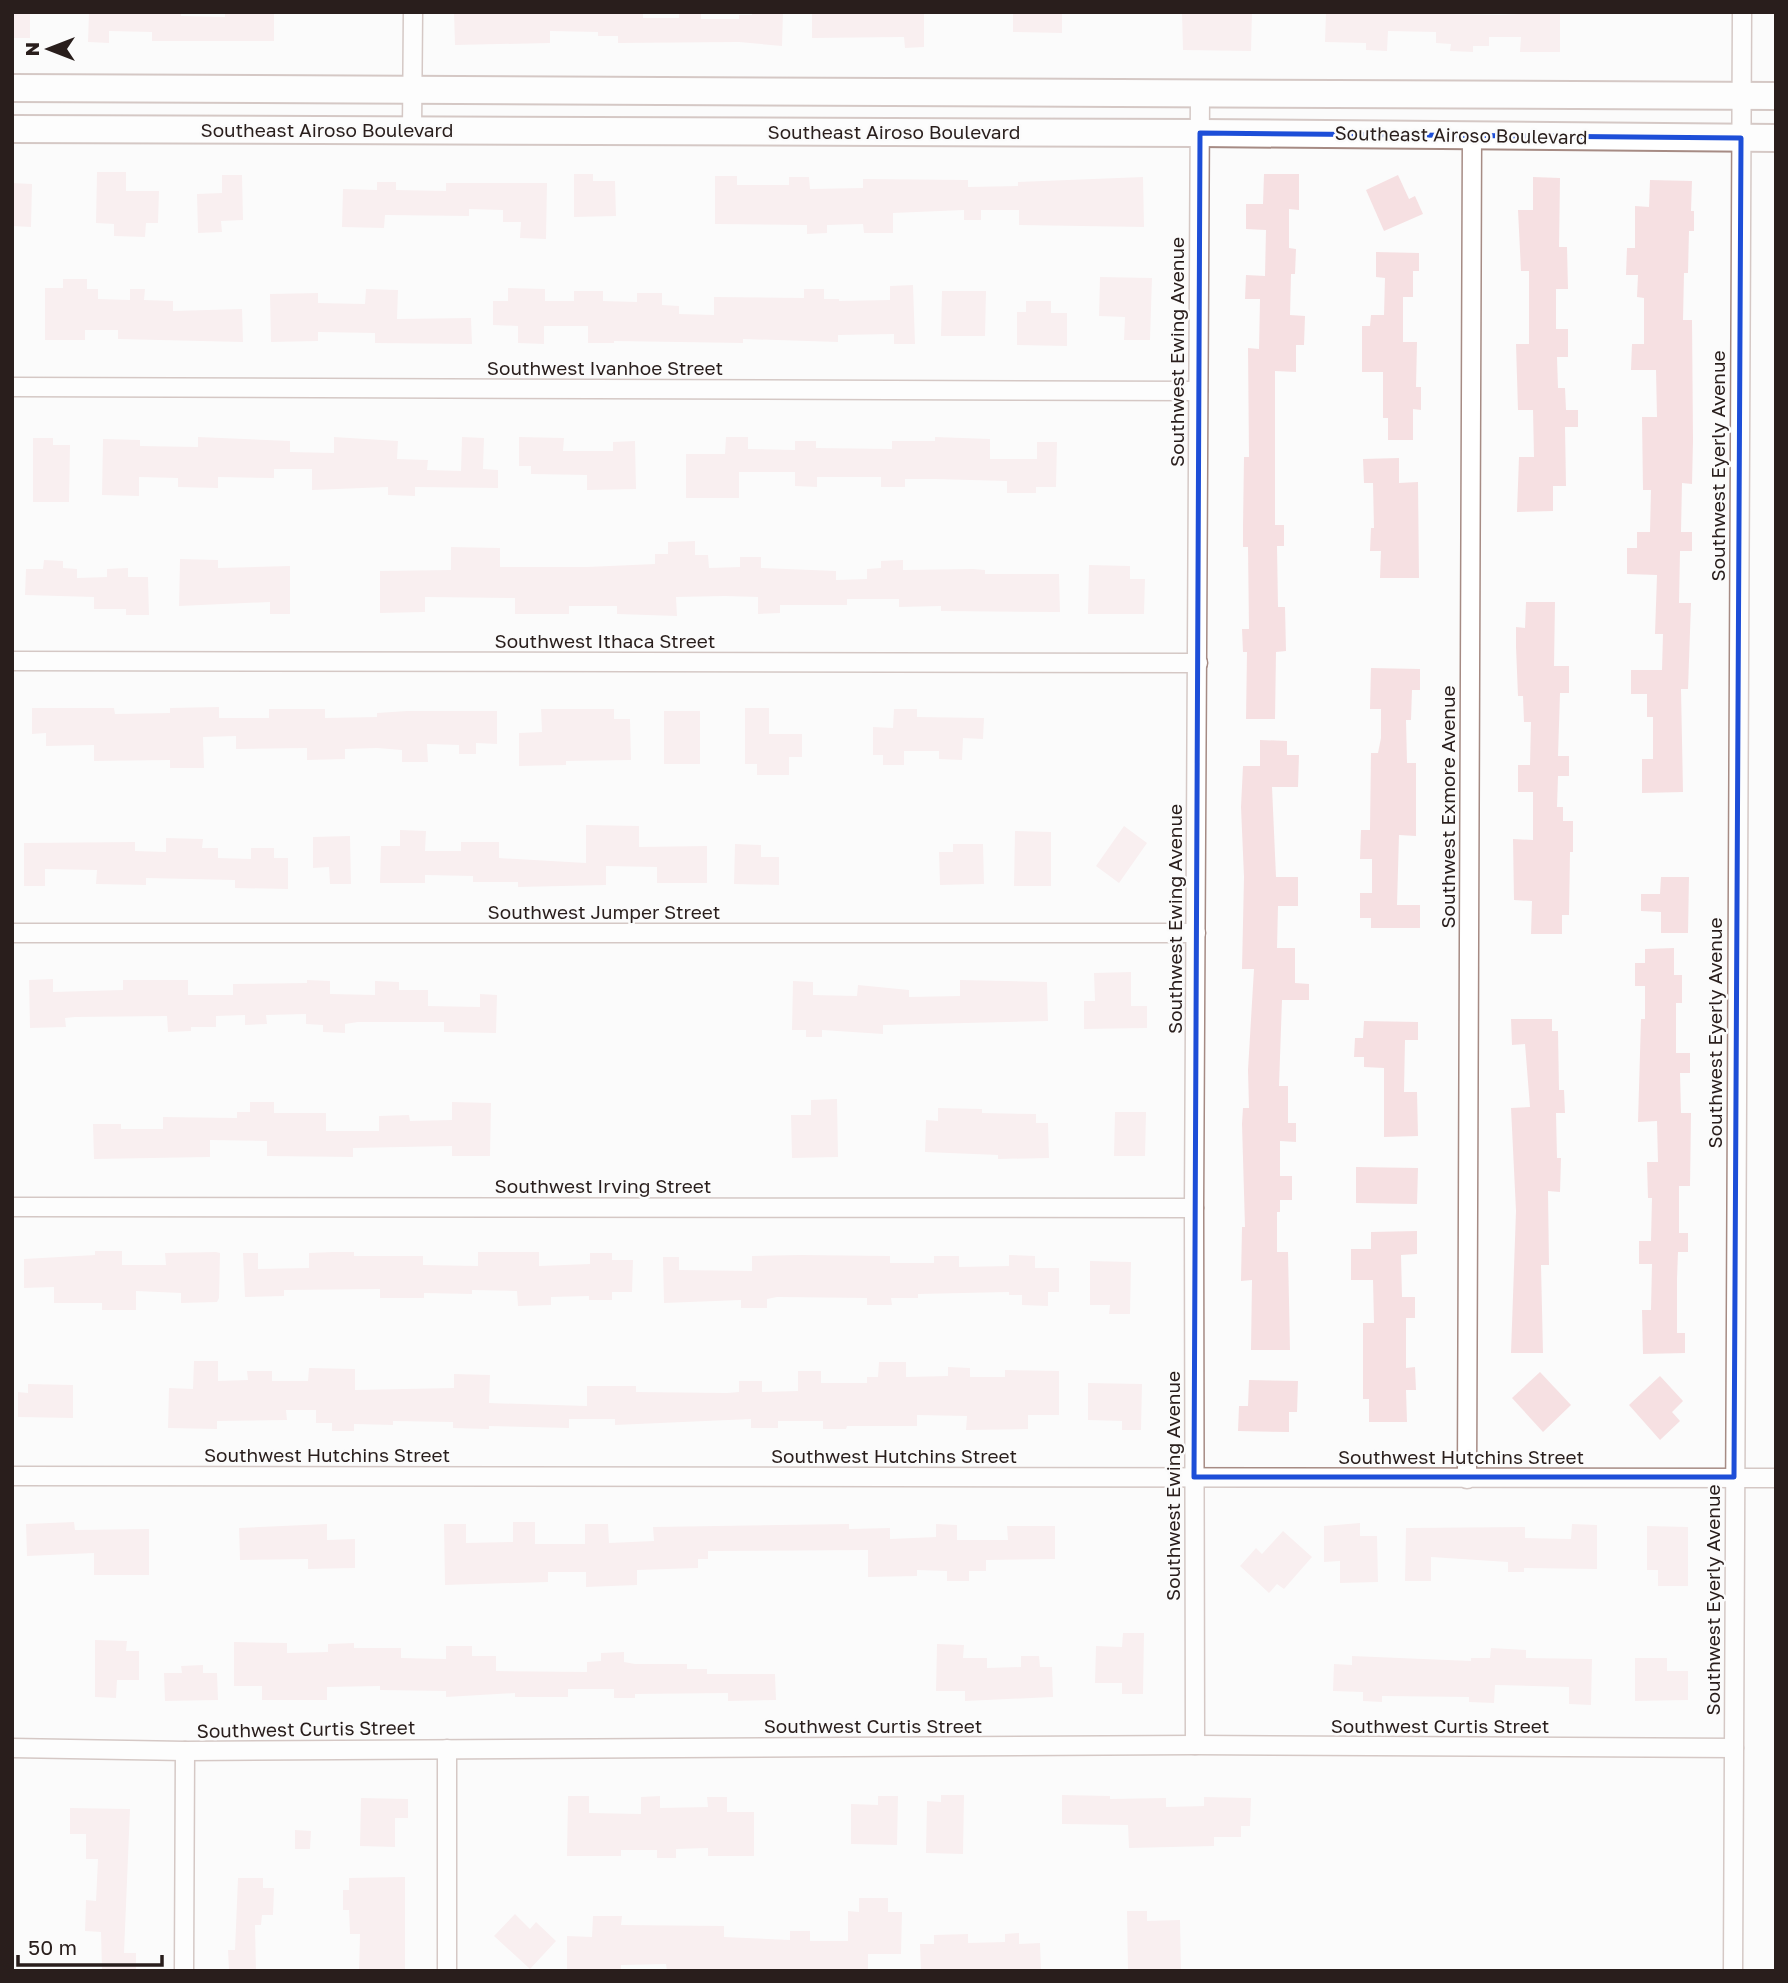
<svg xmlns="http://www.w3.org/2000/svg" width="1788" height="1983" font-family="'Golos Text',sans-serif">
	<rect width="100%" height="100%" fill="#fbfbfb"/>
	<g fill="#f6e0e2">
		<rect x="12" y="12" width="18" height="26"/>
		<path d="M89,12H181V16L225,17V14L274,12V41H152V32L109,31V43L88,42Z"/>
		<path d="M454,12H643V18H679V12H701V19H739V15H752V12H783L782,46L739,42L618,43V36H598V32L550,31V43L455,45Z"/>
		<path d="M812,12H924V47L905,48L904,37L812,38Z"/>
		<path d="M1013,12H1062V33L1013,32Z"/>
		<path d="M1182,12H1252L1251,51L1183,50Z"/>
		<path d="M1326,12L1501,15L1560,12V52H1520L1521,37H1489V46H1473V52L1450,51L1451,44L1436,43V32L1388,31L1387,51L1366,50V43L1325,42Z"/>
		<path d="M97,172H126V191H159L158,223H146L145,237L114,236V224L96,223Z"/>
		<path d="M574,174H593V181H615L616,216L574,217Z"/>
		<path d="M1264,174H1299V210L1289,209V248L1296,249L1295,274H1291L1290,315L1305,316L1304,345H1296V372L1275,371V525H1284V546H1277L1278,607H1285L1286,651L1276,652L1275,719H1246L1247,652H1243L1242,629H1249L1248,547H1243V527L1244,457H1249L1248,348L1259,349L1260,299H1245L1246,275L1265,276L1266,230L1246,229V204H1263Z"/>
		<path d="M222,175H242L243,220L221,221L222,232L198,233L197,194L222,193Z"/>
		<path d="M1398,175L1409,199L1415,196L1423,214L1384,231L1366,190Z"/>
		<path d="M715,176H737V185H789V177H809L810,189L863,188V179L968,180V187L1018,186V182L1143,177L1144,227L1019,225V210H981V220H964V210L893,213V233H864L863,224L827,225V233L807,234V225L715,224Z"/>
		<path d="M1533,177L1560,178L1559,247H1567L1568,289H1556V329H1568V357H1557L1558,388H1565L1566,410H1578V427H1565L1566,486H1553V511L1517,512L1519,457H1534L1533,410H1518L1516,344H1529V271H1521L1518,210H1533Z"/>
		<path d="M1650,180L1692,181L1691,211H1694V231H1689L1688,273H1684L1683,320H1692L1693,441L1692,484L1682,483L1681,532H1692V551H1680L1679,603H1691L1688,689H1681L1683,792L1642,793V759H1653V717H1647V694H1631V670H1662L1663,634H1655L1657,575L1627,574V548H1637V532H1650L1651,490H1643L1642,417H1657L1656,370H1631L1632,344H1644V298L1637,297L1638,275H1626L1627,248H1635V206L1649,207Z"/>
		<path d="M377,182H396V190L446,191V183H547L546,239L520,238L521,222H503V210L469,209V216L385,215L384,228L342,227L343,189L377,190Z"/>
		<path d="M12,183L32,184L31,227L12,226Z"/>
		<path d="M1376,252L1419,253V271H1413V297H1403V342H1417L1416,387H1421V410L1413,409V440H1388V418H1383V372H1362V326H1370L1371,315H1384L1385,278L1376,277Z"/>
		<path d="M1100,277L1152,278L1150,340H1124L1125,317L1099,316Z"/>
		<path d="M63,279H87V289H98V299L130,300V289H145L144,300L173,301V311L242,309L243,342L118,339V330H85V340H45V288H63Z"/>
		<path d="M913,285L915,344H894V334L838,335V342L743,339V343L614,341V343H588V326H544V344L518,343V326L493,325V301H508V288L545,289V301H574V291H603V301L637,302V293H662V305L679,306V314L714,315V297L804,298V289H824V299H839V301L890,300V286Z"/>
		<path d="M366,289L398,290L397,319L471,318L472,344L375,343V333L318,332V341L271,342L270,294L318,293V303L365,304Z"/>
		<path d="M942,291H986L985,336H941Z"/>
		<path d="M1026,301H1051V313H1067V346L1017,345V312H1026Z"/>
		<path d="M198,437L290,441V452L334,453V437L398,441L397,459L428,460L427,470L461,471L462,437L484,438L483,469L498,470V488L415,487V496L388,495V487L312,490V469H274V478L218,477V488L178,487V478L139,477V496L102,495L103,439L140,440V446L198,447Z"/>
		<path d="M519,437L564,438L563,451H613V442L635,441L636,489L587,490V475L531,474V466H519Z"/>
		<path d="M726,437H748V449L795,450V441H816V448L892,449V441H935V437L990,439V459H1037V442H1057L1056,487H1036V493H1007V481L935,479H905V487H881V477H817V487L795,486V472H739V498H686V454H725Z"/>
		<path d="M33,438H53V445H70L69,502H33Z"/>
		<path d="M1399,458V483L1418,482L1419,578H1380L1381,551H1370L1371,528H1374L1373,483H1364L1363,459Z"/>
		<path d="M695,541V555H708L709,568L740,567V557H761V568L836,571V580L867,579V569L881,568V561L903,560V570L973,569L985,570V574H1059L1060,612L941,611V606L899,607V599H847V605H780V613L758,614V597L725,596L676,597L677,616L617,614V606H569V614H515V598L425,597V612L380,613V571L451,570V547L500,548V567H587L655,564V554H668V542Z"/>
		<path d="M180,559L218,560V568L290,566V614H270V602L179,606Z"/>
		<path d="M44,560L63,561V568L77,569V578L107,577V569L128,568V577H148L149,615H126V609H94V597L25,595L26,569H43Z"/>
		<path d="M1089,565L1130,566V579H1145L1144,614H1088Z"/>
		<path d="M1526,602H1555L1554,666H1569V693H1560L1558,756H1569V776H1558L1557,807H1563V821H1573V852H1570L1569,915H1562V934H1531L1532,901L1514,900L1513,839L1533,840V792H1518V765H1530L1531,722H1524L1523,696H1518L1516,647V627L1525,628Z"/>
		<path d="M1371,668L1420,669V690H1412L1411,720H1406L1407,763H1416V836L1399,835L1397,905H1420V928H1371V918H1360V893H1372V859H1360L1361,830H1370L1371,753H1378L1381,738V709H1370Z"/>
		<path d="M219,707V718H269V709H325V718L377,717V713L407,711H497V744L476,743V754H459V745L427,744L428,762H402V750L377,748L345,749V759L307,760V748L236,749V736L203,737L204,768H170V760L94,761V745L46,746V733L32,734V708H114L115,714L170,713V708Z"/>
		<path d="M745,708H769V734H802V757H789V775H757V764H745Z"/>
		<path d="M541,709H614V719H630L631,760L566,761V765L519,766V733L542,732Z"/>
		<path d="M894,709H917V717L984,718L983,739L963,738L962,760L939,759V751H904V765H883V755H873V727L893,728Z"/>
		<rect x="664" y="711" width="36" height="53"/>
		<path d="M1260,740L1287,741V755H1299L1298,787H1272L1276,877H1298V906H1278L1277,948H1295V983L1309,984V1000H1282L1279,1086H1288V1123H1296V1142L1280,1141V1176H1292V1200H1280V1212H1277V1252H1288L1290,1350H1251L1252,1280L1241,1281L1242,1227H1245L1242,1124L1243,1108H1249L1248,1070L1254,969H1242L1244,877L1241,807L1243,766H1260Z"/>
		<path d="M586,825L639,826V847L707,846V883H657V867L606,866V885L518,887V882H473V876L425,875V883H380L381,846H400V830L426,831L425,851H461V842H499V858L586,863Z"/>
		<path d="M1124,826L1147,843L1119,883L1096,866Z"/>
		<path d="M1015,831L1051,832V886H1014Z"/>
		<path d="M350,836L351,884H330L329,867L313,868V837Z"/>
		<path d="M166,838L203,839L202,848H218V858L251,859V848H274V858H288V889L235,888V880L146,878V885L96,884L97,870L45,869V886H24V843L135,842V851L166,852Z"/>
		<path d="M735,844L761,845V857H779V885L734,884Z"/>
		<path d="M953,844H983L984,884L940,885L939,852H953Z"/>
		<path d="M1661,877H1689L1688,933H1661V912L1641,911V894H1660Z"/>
		<path d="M1674,948V975H1682V1003H1676V1053H1690V1073H1680L1681,1113H1691L1690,1186H1679V1233H1688V1252H1678L1677,1279V1333H1685V1353L1643,1354L1642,1310H1651L1652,1264H1639V1241H1651L1652,1198H1648L1647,1162H1658L1657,1121L1638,1122L1641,1019H1645V986H1635V963H1645V949Z"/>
		<path d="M1131,972V1006H1147V1028L1084,1029V1001H1095L1094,973Z"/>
		<path d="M53,979V992L123,990V980H188V995H233V984L307,983V980L330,981V994L375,995V981L399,982V990H428V1006L480,1007V994L497,995L496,1033L444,1032V1022H358L345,1024V1033L323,1032V1025L306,1024V1014L266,1015L267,1024L245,1025V1015L216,1016V1027H191V1031L168,1032L167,1016L75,1017L65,1018L66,1027L30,1028L29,980Z"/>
		<path d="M960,980L1047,982L1048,1021L883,1025V1034L822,1030V1037H806V1030H792L793,981L813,982V995L857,996L858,985L909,990V997L960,996Z"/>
		<path d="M1511,1019H1552V1031H1558L1559,1090H1564L1565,1113H1556L1557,1158H1561L1560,1192L1548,1191L1549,1265H1541L1543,1353H1511L1516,1211L1511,1108L1530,1107L1525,1044L1512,1045Z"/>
		<path d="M1364,1021L1418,1022V1040H1405L1404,1092H1417L1418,1136L1384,1137V1068L1364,1067V1057H1354L1355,1038H1363Z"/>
		<path d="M837,1099L838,1157L792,1158L791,1115H811V1100Z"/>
		<path d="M250,1102H274V1113H326V1131H379V1116L409,1115L410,1121L452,1120V1102L491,1103L490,1156H452V1146L353,1148V1157L267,1156V1141L210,1140V1157L94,1159L93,1124H121V1129H163V1117L237,1118V1112H250Z"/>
		<path d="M938,1108L982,1109V1113L1036,1114V1123H1048L1049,1158L998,1159V1155L925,1152L926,1120L938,1121Z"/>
		<path d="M1115,1112H1146L1145,1156H1114Z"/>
		<path d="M1356,1167L1418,1168L1417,1204L1356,1203Z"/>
		<path d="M1417,1231V1254L1401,1255L1402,1297H1415V1318H1406V1368L1415,1367L1416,1390H1406L1407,1422H1369V1399H1363V1323H1374L1373,1280H1351V1249H1371V1232Z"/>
		<path d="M95,1251H122V1265H166L165,1253L216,1252L220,1253L219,1298L217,1302L181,1303V1293L136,1291V1310H102V1303H54V1287L24,1288V1259L95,1255Z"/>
		<path d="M333,1252H354V1256H423V1265L478,1266V1252H539V1266L590,1264V1253H612V1260H633L632,1292H612V1300H589V1296L551,1297V1305L518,1306L517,1291L472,1290V1294L424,1293V1298H380V1289L284,1290V1296L245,1297L243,1253H258V1269L309,1268V1253Z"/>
		<path d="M800,1255L890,1256V1263H934V1256H959V1267L1009,1266V1255L1035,1256V1268H1059V1292H1048V1306L1022,1305V1295H1009V1292L918,1294V1298H891L892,1305H867V1298L777,1297L767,1299V1308H741V1300L664,1303L663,1257H679V1270L752,1271V1256Z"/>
		<path d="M1090,1261L1131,1262L1130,1314H1109L1110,1305H1090Z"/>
		<path d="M194,1361H218V1381L248,1380L247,1371H272V1381H308L309,1368L355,1369V1390L454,1388V1374L490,1375L489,1403L587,1406V1386H636V1392L727,1393L739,1392V1381H762V1392L798,1391V1371H821V1383H867V1377H878L879,1362H906V1377L948,1376V1367L970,1368V1377H1005V1370L1059,1371V1415H1028V1429L966,1430L967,1416L917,1415V1426H847L846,1429H823V1421H778V1428H751V1419L615,1425V1419H569V1428L489,1426V1429L453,1428V1422L393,1421V1425L354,1424V1431H332V1423H316V1410H286L287,1420L217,1421V1429L168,1428L169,1388L193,1389Z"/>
		<path d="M1540,1372L1571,1405L1543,1432L1512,1398Z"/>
		<path d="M1660,1376L1683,1401L1672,1412L1680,1421L1660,1440L1629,1405Z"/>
		<path d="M1249,1380L1298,1381L1297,1412H1289V1432L1238,1431L1239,1406H1248Z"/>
		<path d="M1088,1383L1142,1384L1141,1430H1122V1421L1088,1420Z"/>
		<path d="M28,1384L73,1385V1418L18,1417V1392L28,1393Z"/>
		<path d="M74,1522L75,1530L149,1529V1575H94V1553L27,1556L26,1524Z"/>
		<path d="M513,1522H535V1544H585V1524H608L609,1543L654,1541L653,1527L849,1524V1529L890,1528V1539L936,1537V1524L957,1525V1540H1008L1007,1526H1055V1559L986,1560V1571H969V1581H947V1571L917,1570V1576L868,1577V1550L708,1551V1559H698V1568L637,1570V1585L586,1587V1572H548V1582L445,1585L444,1524H466V1543L513,1542Z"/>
		<path d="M1360,1523V1536H1377L1378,1582L1340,1583V1561L1324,1562V1526Z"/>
		<path d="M327,1524V1540L355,1539V1568L308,1569V1559L240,1560L239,1528Z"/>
		<path d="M1572,1524L1597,1525V1569L1524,1568V1572H1508V1562L1431,1557V1581H1405L1406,1528L1525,1527V1538L1571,1539Z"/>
		<path d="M1647,1526L1688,1527V1586H1658V1570H1647Z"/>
		<path d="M1283,1531L1312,1557L1284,1589L1277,1584L1269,1593L1240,1566L1256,1548L1262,1554Z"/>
		<path d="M1123,1633H1144L1143,1694H1122V1683H1095L1096,1646L1122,1647Z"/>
		<path d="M95,1640L127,1641L126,1651H139V1680H117L116,1698L95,1697Z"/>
		<path d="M234,1642L287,1643V1653L328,1652V1644L354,1643V1648H401V1658L446,1659V1646H472V1656H496V1671L587,1672V1662L601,1661V1653L624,1652V1662L635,1664H687V1669H707V1674H775L776,1700L728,1701V1693L635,1694V1698H614V1689H568V1697H515V1693L446,1697V1691L380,1690V1686L327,1687V1700H262V1686H234Z"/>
		<path d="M937,1644L964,1645L963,1658H987V1668L1021,1667V1656H1039L1040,1667H1052L1053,1697L965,1701V1691H936Z"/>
		<path d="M1491,1648L1526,1650V1658L1592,1659L1591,1705L1569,1704V1687L1495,1685L1494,1703L1469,1702V1697L1382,1696V1702L1363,1701V1692L1333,1691L1334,1664L1352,1665V1656L1471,1661V1658H1490Z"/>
		<path d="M1635,1658H1667V1671H1688V1700L1635,1701Z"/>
		<path d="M203,1665V1673H217L218,1700L165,1701L164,1673H182L181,1666Z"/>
		<path d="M941,1795H964L963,1854L926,1853L927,1801L941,1802Z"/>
		<path d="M1062,1795L1110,1796V1799L1166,1798V1807L1204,1806V1797L1251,1798L1250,1826H1241V1837H1214V1846L1129,1848L1128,1825L1062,1824Z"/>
		<path d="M568,1796H589V1813L641,1814V1797L660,1796V1808L708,1807L707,1797H727V1812H754V1856H708V1848L676,1849V1858H657V1850H621V1856H567Z"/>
		<path d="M878,1796H898L897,1845L851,1844V1804L878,1805Z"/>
		<path d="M361,1798L408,1799V1818H395V1847L360,1846Z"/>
		<path d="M70,1808L130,1809L124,1953H136V1971H102L101,1932L85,1931L86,1900L96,1901L98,1859H86V1834H70Z"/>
		<path d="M295,1830L311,1831L310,1849H295Z"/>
		<path d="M405,1877V1971H359L360,1934H350L349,1910H343V1890H349V1878Z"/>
		<path d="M238,1878H263V1888H274L273,1915H262L261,1925H255L256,1971H229L228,1950H235Z"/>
		<path d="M859,1898H888V1912H902L901,1954H868V1971H667L666,1964L621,1965V1971L567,1970V1936L592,1937L593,1916H622L621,1925L724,1926V1937L790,1940V1931H810V1941H848V1911L859,1912Z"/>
		<path d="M1127,1911H1147V1921L1180,1920L1181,1971H1128Z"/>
		<path d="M515,1914L530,1929L536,1922L556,1941L530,1969L494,1936Z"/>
		<path d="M1019,1933V1944L1040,1943L1041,1971L921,1970L920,1944H934V1935L968,1934V1943L1005,1942V1934Z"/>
	</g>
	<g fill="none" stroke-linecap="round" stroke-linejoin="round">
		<g stroke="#a68b84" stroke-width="21">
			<g id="minor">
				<path d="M412,130L413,12"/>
				<path d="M12,387L1198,391"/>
				<path d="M12,661L1198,663"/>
				<path d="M12,933H1196"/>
				<path d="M12,1207L1194,1208"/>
				<path d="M12,1476L1776,1478"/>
				<path d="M1467,1479L1472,135"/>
				<path d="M1195,1745L1194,1208L1200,93"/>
				<path d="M12,1748L185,1751L1195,1745L1734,1748"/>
				<path d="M447,1749V1971"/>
				<path d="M184,1971L185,1751"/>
				<path d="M1733,1971L1742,12"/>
			</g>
		</g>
		<g stroke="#a68b84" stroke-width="30">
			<g id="secondary">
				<path d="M12,88L1776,96"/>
				<path d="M12,129L1200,133L1776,138"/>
			</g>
		</g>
		<use href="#minor" stroke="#fff" stroke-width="18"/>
		<use href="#secondary" stroke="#fff" stroke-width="26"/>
	</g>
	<path d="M0 0H1788V1983H0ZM1200,133L1741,138L1734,1477H1194Z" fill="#fbfbfb" fill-opacity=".55" fill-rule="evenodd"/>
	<path fill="none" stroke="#1d4ed8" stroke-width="5" stroke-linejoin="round" d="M1200,133L1741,138L1734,1477H1194Z"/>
	<g text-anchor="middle" stroke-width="5" stroke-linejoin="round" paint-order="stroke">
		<g font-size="19" fill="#291e1c" stroke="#fbfbfb">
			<text x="327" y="137">Southeast Airoso Boulevard</text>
			<text x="894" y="139">Southeast Airoso Boulevard</text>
			<text transform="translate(1461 135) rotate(1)" y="7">Southeast Airoso Boulevard</text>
			<text transform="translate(1177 352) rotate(-90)" y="7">Southwest Ewing Avenue</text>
			<text x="605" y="375">Southwest Ivanhoe Street</text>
			<text transform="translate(1718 466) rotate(-90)" y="7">Southwest Eyerly Avenue</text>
			<text x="605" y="648">Southwest Ithaca Street</text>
			<text transform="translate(1448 807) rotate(-90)" y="7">Southwest Exmore Avenue</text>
			<text x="604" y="919">Southwest Jumper Street</text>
			<text transform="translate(1175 919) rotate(-90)" y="7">Southwest Ewing Avenue</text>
			<text transform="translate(1715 1033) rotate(-90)" y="7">Southwest Eyerly Avenue</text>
			<text x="603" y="1193">Southwest Irving Street</text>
			<text x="327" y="1462">Southwest Hutchins Street</text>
			<text x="894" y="1463">Southwest Hutchins Street</text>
			<text x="1461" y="1464">Southwest Hutchins Street</text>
			<text transform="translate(1173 1486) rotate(-90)" y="7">Southwest Ewing Avenue</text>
			<text transform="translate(1713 1600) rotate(-90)" y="7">Southwest Eyerly Avenue</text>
			<text x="873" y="1733">Southwest Curtis Street</text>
			<text x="1440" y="1733">Southwest Curtis Street</text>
			<text transform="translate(306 1729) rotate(-1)" y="7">Southwest Curtis Street</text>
		</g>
	</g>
	<rect width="1788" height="1983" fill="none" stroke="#291e1c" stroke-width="28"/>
	<g transform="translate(49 49) rotate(270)" stroke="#fbfbfb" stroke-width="5" paint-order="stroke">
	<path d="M0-5L12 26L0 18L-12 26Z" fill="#291e1c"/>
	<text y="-10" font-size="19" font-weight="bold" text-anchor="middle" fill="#291e1c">N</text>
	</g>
	<path d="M18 1955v10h144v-10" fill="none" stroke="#291e1c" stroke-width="3.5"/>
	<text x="28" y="1955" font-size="21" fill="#291e1c" stroke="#fbfbfb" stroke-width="5" paint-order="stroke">50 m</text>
</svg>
